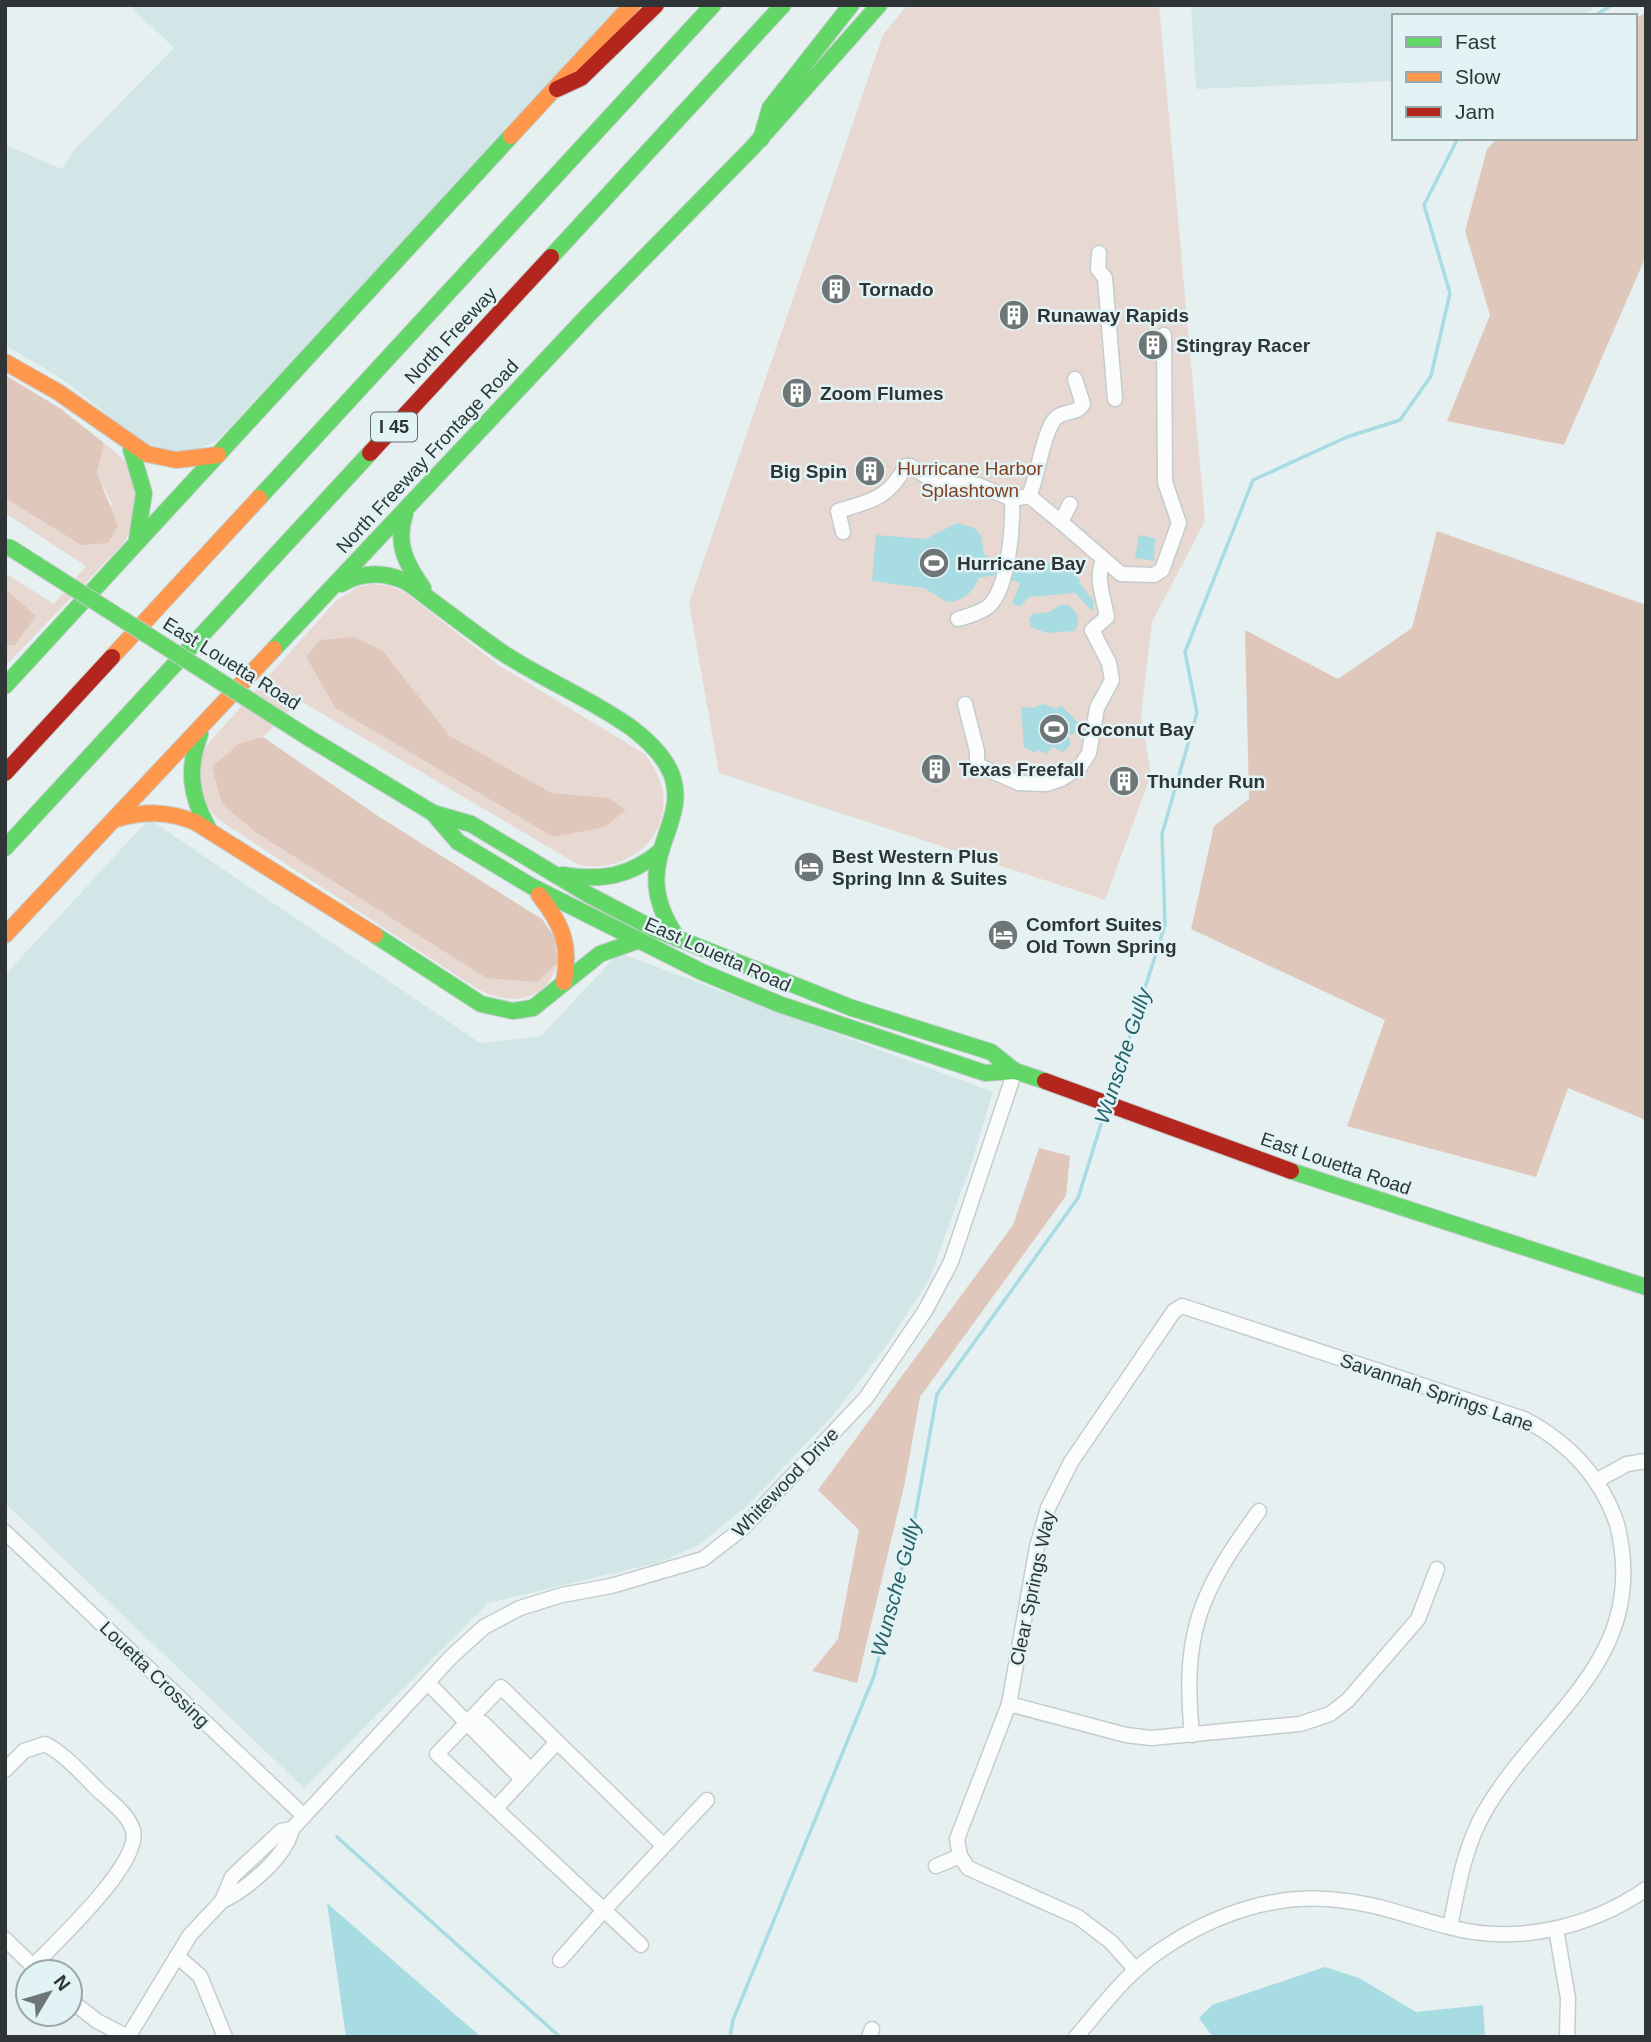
<svg xmlns="http://www.w3.org/2000/svg" width="1651" height="2042" font-family="Helvetica,sans-serif">
	<rect width="100%" height="100%" fill="#e6f0f1"/>
	<g fill="#d2e5e7">
		<path d="M129,5H622L219,439L191,453L169,454L143,442L62,379L5,345V145L62,169L75,149L174,48Z"/>
		<path d="M1191,5H1598L1582,16H1394V81L1196,89Z"/>
		<path d="M149,819L480,1043L541,1036L619,953L993,1092L971,1164L929,1280L884,1349L832,1416L748,1505L697,1546L660,1562L488,1603L304,1788L5,1503V975Z"/>
	</g>
	<g fill="#e7d8d1" fill-rule="evenodd">
		<path d="M907,5H1159L1205,521L1152,622L1141,715L1151,775L1105,900L719,773L689,603L883,35Z"/>
		<path d="M104,443C115,452 129,462 135,476C145,497 134,529 122,545L5,666V646L15,645L36,616L5,588V573L54,604L86,566L5,513V498L81,545L112,504L97,473Z"/>
		<path d="M371,584L390,586L406,593L498,665L645,754C653,766 661,778 663,793C669,843 623,873 579,865L299,700L263,737L240,743L222,804L255,832L486,978L558,962C547,1004 508,1006 476,988L219,820C205,806 190,779 198,758C201,752 208,745 212,739L337,600L358,587ZM383,651L450,736L552,793L607,798L553,837L335,708L306,657Z"/>
	</g>
	<g fill="#e0c7bb">
		<path d="M1646,12V256L1564,445L1447,421L1490,315L1465,231L1487,149L1498,138H1635V19Z"/>
		<path d="M5,375L61,409L104,443L97,473L118,526L108,543L81,545L5,498Z"/>
		<path d="M1437,531L1646,605V1120L1568,1088L1536,1177L1347,1126L1385,1020L1191,929L1214,826L1249,799L1245,630L1338,679L1412,628Z"/>
		<path d="M5,588L36,616L15,645L5,646Z"/>
		<path d="M354,637L383,651L450,736L552,793L608,798L626,810L605,827L553,837L335,708L306,657L320,640Z"/>
		<path d="M263,737L378,816L542,919L554,936L558,962L537,982L486,978L255,832L222,804L212,767L240,743Z"/>
		<path d="M1039,1148L1070,1156L1066,1196L920,1397L905,1482L857,1683L812,1671L838,1639L859,1530L818,1490L1013,1225Z"/>
	</g>
	<g fill="#a7dce2">
		<path d="M957,523L975,528L981,536L984,554L997,565L995,575L979,578C972,593 964,601 947,602L924,588L872,581L876,535L926,539Z"/>
		<path d="M1139,535L1155,538L1154,561L1135,558Z"/>
		<path d="M1052,561H1064L1073,566L1081,584L1094,602L1092,611L1075,593L1029,597L1020,607L1012,603L1020,584L1014,580L1009,582L1010,568L1014,565L1029,574Z"/>
		<path d="M1061,605H1068C1078,612 1081,621 1075,631L1047,633L1031,627L1029,620L1033,614L1049,612Z"/>
		<path d="M1043,704L1056,709L1061,705L1085,730L1068,735L1071,744L1063,752L1052,747L1046,754L1039,750L1035,753L1024,747L1021,707L1033,708Z"/>
		<path d="M327,1903L481,2037H346Z"/>
		<path d="M1325,1967L1359,1978L1416,2012L1483,2005L1485,2037H1213L1199,2018L1212,2005Z"/>
	</g>
	<g fill="none" stroke-linecap="round" stroke-linejoin="round">
		<g stroke="#a7dce2" stroke-width="3.5">
			<path d="M1594,16L1612,5"/>
			<path d="M1110,1098L1165,925L1162,834L1197,713L1185,652L1253,480L1347,437L1400,420L1431,376L1450,293L1424,205L1458,138"/>
			<path d="M337,1837L560,2037"/>
			<path d="M730,2037L733,2020L874,1676L915,1517L937,1394L1078,1198L1106,1108"/>
		</g>
		<g stroke="#c5cccd" stroke-width="17">
			<g id="street">
				<path d="M1099,253L1098,269L1105,278L1115,399"/>
				<path d="M1029,496C1039,473 1040,445 1052,423C1059,409 1076,416 1083,404L1075,379"/>
				<path d="M1029,496L1061,522L1070,504"/>
				<path d="M1061,522L1121,574L1154,575L1162,570L1179,523L1165,482L1164,335"/>
				<path d="M843,532L838,511C871,501 888,499 906,466H910L931,479L948,478L978,485L1012,499"/>
				<path d="M958,619C969,616 980,613 989,606C1009,587 1013,525 1012,499L1029,496"/>
				<path d="M965,704L977,751V765L1019,783L1046,784L1061,779L1080,767L1089,753L1097,708L1112,680L1109,663L1092,630L1107,617C1104,599 1095,578 1103,561"/>
				<path d="M1596,1481L1627,1464L1646,1461"/>
				<path d="M5,1532L304,1816"/>
				<path d="M428,1683L522,1779"/>
				<path d="M1009,1704L1126,1735L1151,1738L1300,1724L1330,1714L1348,1700L1418,1619L1437,1569"/>
				<path d="M467,1722L483,1723L531,1770"/>
				<path d="M1192,1735C1182,1633 1199,1593 1259,1511"/>
				<path d="M5,1770L24,1751L45,1744C66,1755 81,1773 98,1790C110,1801 128,1814 133,1830C142,1863 56,1942 33,1966"/>
				<path d="M496,1808L557,1742"/>
				<path d="M664,1846L501,1687L437,1754L604,1910L707,1800"/>
				<path d="M936,1866L960,1856"/>
				<path d="M222,1901C247,1889 286,1857 292,1829L451,1657L484,1627L520,1608L562,1595L611,1586L703,1559L743,1528L866,1398L925,1311L951,1262L1015,1071"/>
				<path d="M1556,1929L1568,1998L1567,2037"/>
				<path d="M5,1939L39,1972"/>
				<path d="M177,1956L200,1976L225,2037"/>
				<path d="M560,1960L604,1910L641,1945"/>
				<path d="M1136,1970L1111,1942L1078,1917L968,1868L960,1856L957,1839L1009,1704L1037,1547L1048,1508L1071,1462L1174,1311L1182,1306L1524,1419C1568,1442 1601,1477 1617,1524C1651,1659 1542,1713 1485,1811C1464,1847 1458,1888 1450,1927"/>
				<path d="M70,2000L97,2021L128,2037"/>
				<path d="M128,2037L190,1935L222,1901L232,1877L281,1831L292,1829"/>
				<path d="M869,2037L872,2029"/>
				<path d="M1076,2037C1102,2007 1127,1972 1161,1950C1215,1913 1280,1891 1346,1901C1381,1905 1414,1918 1449,1927C1515,1945 1590,1928 1646,1889"/>
			</g>
		</g>
		<g stroke="#c5cccd" stroke-width="18">
			<g id="fast">
				<path d="M761,139L770,108L851,5"/>
				<path d="M551,257L783,5"/>
				<path d="M131,449L144,493L137,539"/>
				<path d="M259,498L713,5"/>
				<path d="M405,514C395,543 406,564 423,588"/>
				<path d="M341,584C360,573 380,571 402,580C412,584 422,594 432,601C455,618 477,635 500,651C543,680 592,699 633,729C647,740 664,756 671,773C693,828 623,860 678,939"/>
				<path d="M274,649L590,313L752,148L879,5"/>
				<path d="M5,686L511,136"/>
				<path d="M200,734C187,769 190,795 208,828"/>
				<path d="M309,738L433,813L471,824L589,895L654,929L852,1008L991,1052L1015,1071L1045,1081"/>
				<path d="M433,813L458,842L531,886L702,972L779,1004L985,1073L1015,1071"/>
				<path d="M5,848L370,453"/>
				<path d="M562,875C602,881 629,877 661,851"/>
				<path d="M375,935L481,1004L513,1011L533,1008L600,954L637,941"/>
				<path d="M1291,1171L1646,1287"/>
			</g>
		</g>
		<g stroke="#c5cccd" stroke-width="18">
			<g id="slow">
				<path d="M511,136L632,5"/>
				<path d="M5,362L58,392L147,454L176,460L218,455"/>
				<path d="M112,657L259,498"/>
				<path d="M116,819C145,811 167,811 195,822L375,935"/>
				<path d="M539,895C562,924 571,945 564,982"/>
				<path d="M5,935L274,649"/>
			</g>
		</g>
		<g stroke="#c5cccd" stroke-width="18">
			<g id="jam">
				<path d="M557,89L581,78L656,5"/>
				<path d="M370,453L551,257"/>
				<path d="M5,773L112,657"/>
				<path d="M1045,1081L1291,1171"/>
			</g>
		</g>
		<use href="#street" stroke="#fbfdfd" stroke-width="14"/>
		<use href="#fast" stroke="#63d668" stroke-width="16"/>
		<use href="#slow" stroke="#ff974d" stroke-width="16"/>
		<use href="#jam" stroke="#b3261e" stroke-width="16"/>
		<g stroke="#c5cccd" stroke-width="18" stroke-linecap="butt">
			<path id="fast-bridge" d="M9,547L309,738"/>
		</g>
		<use href="#fast-bridge" stroke="#63d668" stroke-width="16"/>
	</g>
	<defs>
		<g id="building-disc" transform="scale(1.575)"><circle r="9.5" fill="#6f7677" stroke="#e2f3f5"/><path d="M-4-6H4V6H1V3H-1V6H-4ZM-2.5-4.3h1.7v1.8h-1.7ZM.8-4.3h1.7v1.8H.8ZM-2.5-1h1.7V.8h-1.7ZM.8-1h1.7V.8H.8Z" fill="#fff"/></g>
		<g id="stadium-disc" transform="scale(1.575)"><circle r="9.5" fill="#6f7677" stroke="#e2f3f5"/><path d="M0-5a6.5 5 0 1 0 0 10a6.5 5 0 1 0 0-10ZM-3.5-1.8h7v3.6h-7Z" fill="#fff"/></g>
		<g id="hotel-disc" transform="scale(1.575)"><circle r="9.5" fill="#6f7677" stroke="#e2f3f5"/><path d="M-6-4.5h1.5V1H6V5H4.5V3h-9V5H-6ZM-4 0a1.8 1.8 0 1 1 3.6 0ZM.5 0V-2.5h3Q6-2.5 6 0Z" fill="#fff"/></g>
	</defs>
	<g fill-rule="evenodd">
		<use href="#building-disc" x="836" y="289"/>
		<use href="#building-disc" x="1014" y="315"/>
		<use href="#building-disc" x="1153" y="345"/>
		<use href="#building-disc" x="797" y="393"/>
		<use href="#building-disc" x="870" y="471"/>
		<use href="#stadium-disc" x="934" y="563"/>
		<use href="#stadium-disc" x="1054" y="729"/>
		<use href="#building-disc" x="936" y="769"/>
		<use href="#building-disc" x="1124" y="781"/>
		<use href="#hotel-disc" x="809" y="867"/>
		<use href="#hotel-disc" x="1003" y="935"/>
	</g>
	<g text-anchor="middle" stroke-width="5" stroke-linejoin="round" paint-order="stroke">
		<rect fill="#e2f3f5" stroke="#656e6f" stroke-width="2" x="371" y="412.5" width="46" height="29" rx="5"/>
		<g font-size="18" font-weight="bold" fill="#2f3536">
			<text x="394" y="433">I 45</text>
		</g>
		<g font-size="19" font-weight="bold" fill="#2f3536" stroke="#e2f3f5" text-anchor="start">
			<text x="859" y="296">Tornado</text>
			<text x="1037" y="322">Runaway Rapids</text>
			<text x="1176" y="352">Stingray Racer</text>
			<text x="820" y="400">Zoom Flumes</text>
			<text x="847" y="478" text-anchor="end">Big Spin</text>
			<text x="957" y="570">Hurricane Bay</text>
			<text x="1077" y="736">Coconut Bay</text>
			<text x="959" y="776">Texas Freefall</text>
			<text x="1147" y="788">Thunder Run</text>
			<text x="832" y="863">Best Western Plus<tspan x="832" dy="22">Spring Inn &amp; Suites</tspan></text>
			<text x="1026" y="931">Comfort Suites<tspan x="1026" dy="22">Old Town Spring</tspan></text>
		</g>
		<g font-size="19" fill="#2f3536" stroke="#e2f3f5">
			<text transform="translate(450 335) rotate(-47)" y="7">North Freeway</text>
			<text transform="translate(427 456) rotate(-47)" y="7">North Freeway Frontage Road</text>
			<text transform="translate(232 663) rotate(32)" y="7">East Louetta Road</text>
			<text transform="translate(718 954) rotate(24)" y="7">East Louetta Road</text>
			<text transform="translate(1336 1163) rotate(19)" y="7">East Louetta Road</text>
			<text transform="translate(1437 1392) rotate(19)" y="7">Savannah Springs Lane</text>
			<text transform="translate(785 1482) rotate(-46)" y="7">Whitewood Drive</text>
			<text transform="translate(1032 1588) rotate(-78)" y="7">Clear Springs Way</text>
			<text transform="translate(155 1674) rotate(44)" y="7">Louetta Crossing</text>
		</g>
		<g font-size="19" fill="#834022" stroke="#e2f3f5">
			<text x="970" y="475">Hurricane Harbor<tspan x="970" dy="22">Splashtown</tspan></text>
		</g>
		<g font-size="21" font-style="italic" fill="#266068" stroke="#e2f3f5">
			<text transform="translate(1123 1056) rotate(-72)" y="7">Wunsche Gully</text>
			<text transform="translate(896 1588) rotate(-75)" y="7">Wunsche Gully</text>
		</g>
	</g>
	<rect width="1651" height="2042" fill="none" stroke="#2f3536" stroke-width="14"/>
	<rect x="1392" y="14" width="245" height="126" fill="#e2f3f5" stroke="#9aa7a9" stroke-width="2"/>
	<rect x="1406" y="37" width="35" height="10" fill="#63d668" stroke="#9aa7a9" stroke-width="2"/>
	<text x="1455" y="49" font-size="21" fill="#2f3536">Fast</text>
	<rect x="1406" y="72" width="35" height="10" fill="#ff974d" stroke="#9aa7a9" stroke-width="2"/>
	<text x="1455" y="84" font-size="21" fill="#2f3536">Slow</text>
	<rect x="1406" y="107" width="35" height="10" fill="#b3261e" stroke="#9aa7a9" stroke-width="2"/>
	<text x="1455" y="119" font-size="21" fill="#2f3536">Jam</text>
	<g transform="translate(49 1993) rotate(52)"><circle r="33" fill="#e2f3f5" stroke="#9aa7a9" stroke-width="2"/>
	<path d="M0-5L12 26L0 18L-12 26Z" fill="#6f7677"/>
	<text y="-10" font-size="19" font-weight="bold" text-anchor="middle" fill="#2f3536">N</text>
	</g>
</svg>
